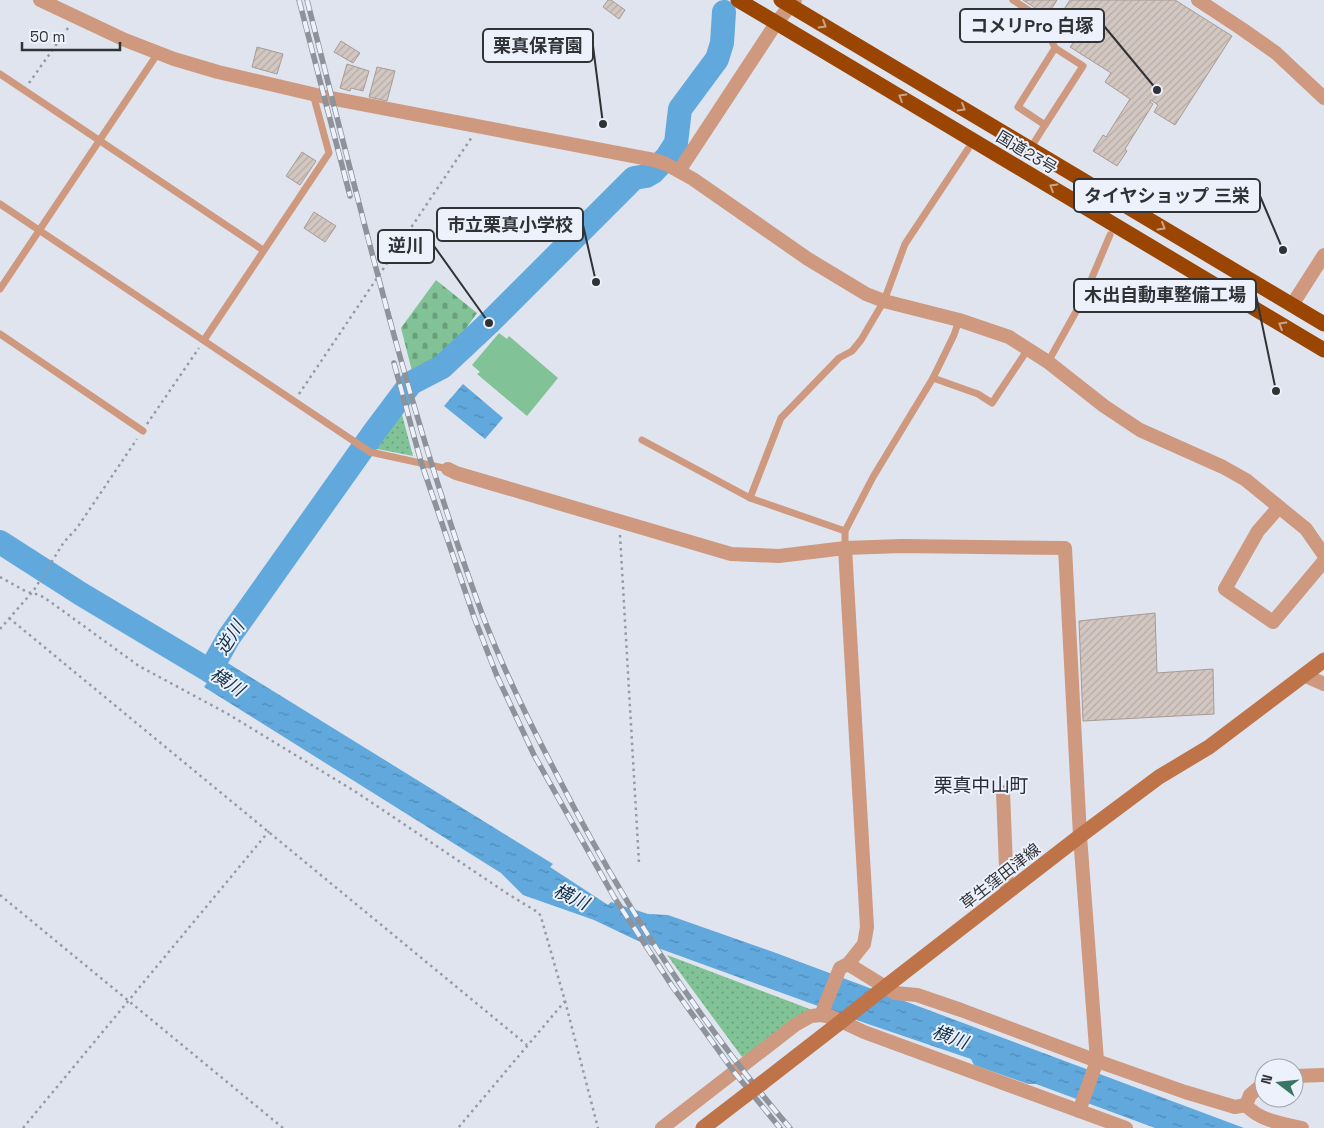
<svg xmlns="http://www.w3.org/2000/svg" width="1324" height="1128" font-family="'Space Grotesk','Noto Sans JP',sans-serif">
	<defs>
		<pattern id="grass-dots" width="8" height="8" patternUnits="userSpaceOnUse" patternTransform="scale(1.25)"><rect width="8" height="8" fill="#81c397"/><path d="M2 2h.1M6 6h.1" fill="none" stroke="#6a9f7c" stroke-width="1.8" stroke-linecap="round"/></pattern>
		<pattern id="cemetery-stones" width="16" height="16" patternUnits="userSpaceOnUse" patternTransform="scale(1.25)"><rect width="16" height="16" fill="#81c397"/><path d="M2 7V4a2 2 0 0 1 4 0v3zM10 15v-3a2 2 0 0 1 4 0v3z" fill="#6a9f7c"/></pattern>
		<pattern id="water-ripples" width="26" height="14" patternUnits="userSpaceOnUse" patternTransform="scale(1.25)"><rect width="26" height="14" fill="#61a9dd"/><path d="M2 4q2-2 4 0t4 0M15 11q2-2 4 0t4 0" fill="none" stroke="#508ab4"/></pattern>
		<pattern id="building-hatch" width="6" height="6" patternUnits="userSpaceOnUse" patternTransform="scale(1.25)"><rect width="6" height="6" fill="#d3c7c1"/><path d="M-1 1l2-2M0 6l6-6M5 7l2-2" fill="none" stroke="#b5aba6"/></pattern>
	</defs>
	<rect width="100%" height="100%" fill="#dfe4ef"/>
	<g fill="url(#grass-dots)">
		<path d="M400,407L413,456L372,448Z"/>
		<path d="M667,955L815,1011L742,1057Z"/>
	</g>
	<path fill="url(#cemetery-stones)" d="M436,280L477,313L442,362L423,373L413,375L401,328Z"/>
	<path fill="#81c397" d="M499,333L507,339L509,336L558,378L527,416L477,374L480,372L472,365Z"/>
	<g fill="url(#water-ripples)">
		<path d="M463,384L503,418L485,439L444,406Z"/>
		<path d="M223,660L553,864L550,867L608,905L611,902L648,914L668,915L776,953L1244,1128H1155L1036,1084H1028L974,1065L971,1059L865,1023L636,940L594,920L523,895L501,873L204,687Z"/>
	</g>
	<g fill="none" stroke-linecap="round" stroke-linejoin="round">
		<g stroke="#61a9dd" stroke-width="24">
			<path d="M0,542L81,594L210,671L241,691"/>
			<path d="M210,671L229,637L375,431L411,383L442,367L489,323L634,178L646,176L653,172L667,157L676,143L680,109L717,59L722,43L724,12"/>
		</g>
	</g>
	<g fill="url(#building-hatch)" stroke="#a79b95">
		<path d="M608,0H611L625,10L619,19L603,7Z"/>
		<path d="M1023,0H1057L1047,16Z"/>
		<path d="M1070,0H1175L1232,36L1175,125L1154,112L1158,105L1151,100L1150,102L1153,104L1125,149L1127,151L1117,166L1093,151L1103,135L1106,137L1130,99L1105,82L1111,73L1070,47L1073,43L1051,29Z"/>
		<path d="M341,41L360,53L353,63L334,52Z"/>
		<path d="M257,47L283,54L277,74L252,67Z"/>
		<path d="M347,64L369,71L363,91L351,88L350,91L340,88Z"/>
		<path d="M377,67L395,71L387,101L369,97Z"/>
		<path d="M302,152L316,161L300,185L286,176Z"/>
		<path d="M314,212L336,226L325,242L304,228Z"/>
		<path d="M1155,613L1157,673L1213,669L1214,714L1083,721L1079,621Z"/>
	</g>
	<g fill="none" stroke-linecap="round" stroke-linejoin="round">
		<g stroke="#979aa2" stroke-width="2.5" stroke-dasharray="2.5 4" stroke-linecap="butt">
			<path d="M29,83L68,28"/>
			<path d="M299,394L472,137"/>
			<path d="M147,424L199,348"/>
			<path d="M620,535L639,863"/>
			<path d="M0,577L27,592L40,595L52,603L139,666L228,714L356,792L508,894L539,913L541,917L565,1001L458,1128"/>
			<path d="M9,618L527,1045"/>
			<path d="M0,629L34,590L64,542L77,528L137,439"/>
			<path d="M0,895L283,1128"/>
			<path d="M565,1001L598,1128"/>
			<path d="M23,1128L269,831"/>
		</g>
		<g stroke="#ce997e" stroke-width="7">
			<path d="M1013,0L1042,19L1055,48L1083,66L1045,125L1018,107L1055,48"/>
			<path d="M0,74L263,250"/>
			<path d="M1030,149L1045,125"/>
			<path d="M0,204L370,452L448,469"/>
			<path d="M0,289L158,53"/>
			<path d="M0,334L143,431"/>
			<path d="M204,340L329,153L313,94"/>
			<path d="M1048,362L1083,299L1110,235"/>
			<path d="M933,378L978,394L992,403L1028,349"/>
			<path d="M642,440L750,498L845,531"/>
			<path d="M750,498L781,418L839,358L852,351L861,340L884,301L905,244L968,149"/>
			<path d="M845,548V531L873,477L933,378L954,335L959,320"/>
		</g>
		<g stroke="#ce997e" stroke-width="14">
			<path d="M40,0L125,40L174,59L218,72L325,97L654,160L666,164L693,179L808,259L866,294L884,301L959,320L1009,337L1048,362L1104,406L1140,430L1223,467L1246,480L1306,529L1324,555"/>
			<path d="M1198,0L1242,29L1276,53L1324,98"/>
			<path d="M679,171L777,22L795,0"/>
			<path d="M1292,305L1324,255"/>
			<path d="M448,469L456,473L731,554L779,556L845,548L902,546L1065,548L1080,836L1097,1061L1079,1111"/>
			<path d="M1279,507L1258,531L1225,589L1273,622L1324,561"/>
			<path d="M1304,675L1324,684"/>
			<path d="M1003,792L1007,892"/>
			<path d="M848,964L895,993L917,995L961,1010L1097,1061L1185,1092L1235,1107L1246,1105"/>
			<path d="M821,1015L832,1017L864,1032L1126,1128"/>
			<path d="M1294,1076L1324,1075"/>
			<path d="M1264,1083L1250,1095L1246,1105C1258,1120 1283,1124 1302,1128"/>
			<path d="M662,1128L795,1025L811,1016L821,1015L840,968L848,964L864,944L867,927L845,548"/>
		</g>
		<g stroke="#bf7349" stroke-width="15">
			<path d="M889,984L1080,836L1159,777L1209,747L1324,660"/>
			<path d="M762,1083L838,1024"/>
			<path d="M703,1128L746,1095"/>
		</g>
		<g stroke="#9b4503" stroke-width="15">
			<path d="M738,0L1324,350"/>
			<path d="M781,0L1324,324"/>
		</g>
		<g stroke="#8e929a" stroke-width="5.5">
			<g id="rail">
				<path d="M299,0L350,196"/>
				<path d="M307,0C360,205 408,412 481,611C502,667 529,722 557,775C621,900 698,1021 790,1128"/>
				<path d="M394,363L421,462L474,617L497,676L534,755L614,897L672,986L734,1072L780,1128"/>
			</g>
		</g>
		<use href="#rail" stroke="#ecf1fc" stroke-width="4" stroke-dasharray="11" stroke-linecap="butt"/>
		<g stroke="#bf7349" stroke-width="15">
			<path d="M838,1024L889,984"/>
			<path d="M746,1095L762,1083"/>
		</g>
	</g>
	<defs><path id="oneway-chevron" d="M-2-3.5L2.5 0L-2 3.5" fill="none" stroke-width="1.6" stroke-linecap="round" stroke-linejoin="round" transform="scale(1.25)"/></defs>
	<g stroke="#c8a48c">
		<use href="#oneway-chevron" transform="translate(823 25) rotate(31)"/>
		<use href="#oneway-chevron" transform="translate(902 97) rotate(-149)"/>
		<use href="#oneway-chevron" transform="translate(962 108) rotate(31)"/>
		<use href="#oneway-chevron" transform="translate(1053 187) rotate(-149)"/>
		<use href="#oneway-chevron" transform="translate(1162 227) rotate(31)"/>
		<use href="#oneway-chevron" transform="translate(1282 325) rotate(-149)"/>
	</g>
	<g text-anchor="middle" stroke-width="4" stroke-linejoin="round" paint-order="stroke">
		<g font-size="16" fill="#303236" stroke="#ecf1fc">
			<text transform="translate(1027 152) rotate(31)" y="6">国道23号</text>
			<text transform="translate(1000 876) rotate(-38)" y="6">草生窪田津線</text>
		</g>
		<g font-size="18" font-style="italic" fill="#103045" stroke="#ecf1fc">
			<text transform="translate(230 638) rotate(-57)" y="6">逆川</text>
			<text transform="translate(227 682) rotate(33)" y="6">横川</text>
			<text transform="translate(571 897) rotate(25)" y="6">横川</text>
			<text transform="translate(950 1037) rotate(20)" y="6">横川</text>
		</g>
		<g font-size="19" fill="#292d35" stroke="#ecf1fc">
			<text x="981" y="792">栗真中山町</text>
		</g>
	</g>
	<path fill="none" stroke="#303236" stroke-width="2" d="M1157 90L1104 26M603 124L593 46M1283 250L1260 196M596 282L583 225M489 323L434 246M1276 391L1256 295"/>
	<g fill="#303236" stroke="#ecf1fc" stroke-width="2">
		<circle cx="1157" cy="90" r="5"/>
		<circle cx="603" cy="124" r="5"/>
		<circle cx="1283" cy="250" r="5"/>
		<circle cx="596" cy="282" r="5"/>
		<circle cx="489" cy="323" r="5"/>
		<circle cx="1276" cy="391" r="5"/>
	</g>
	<g fill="#ecf1fc" stroke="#303236" stroke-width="2">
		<rect x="960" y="9" width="144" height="33" rx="5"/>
		<rect x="483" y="29" width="110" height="33" rx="5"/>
		<rect x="1074" y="179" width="186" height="33" rx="5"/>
		<rect x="437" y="208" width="146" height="33" rx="5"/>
		<rect x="378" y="230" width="56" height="33" rx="5"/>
		<rect x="1074" y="279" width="182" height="33" rx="5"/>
	</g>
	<g font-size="18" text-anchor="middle" font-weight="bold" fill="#303236">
		<text x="1032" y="32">コメリPro 白塚</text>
		<text x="538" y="52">栗真保育園</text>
		<text x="1167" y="202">タイヤショップ 三栄</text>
		<text x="510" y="231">市立栗真小学校</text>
		<text x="406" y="252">逆川</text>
		<text x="1165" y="301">木出自動車整備工場</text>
	</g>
	<g transform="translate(1279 1083) rotate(286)"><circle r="24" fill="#ecf1fc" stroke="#a1a5ad"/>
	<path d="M0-4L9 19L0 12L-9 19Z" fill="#397663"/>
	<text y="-8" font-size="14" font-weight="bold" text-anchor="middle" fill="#303236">N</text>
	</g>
	<path d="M22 42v8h98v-8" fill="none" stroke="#303236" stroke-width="2.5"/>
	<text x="30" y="42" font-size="15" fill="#303236" stroke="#ecf1fc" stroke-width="4" paint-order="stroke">50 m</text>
</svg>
